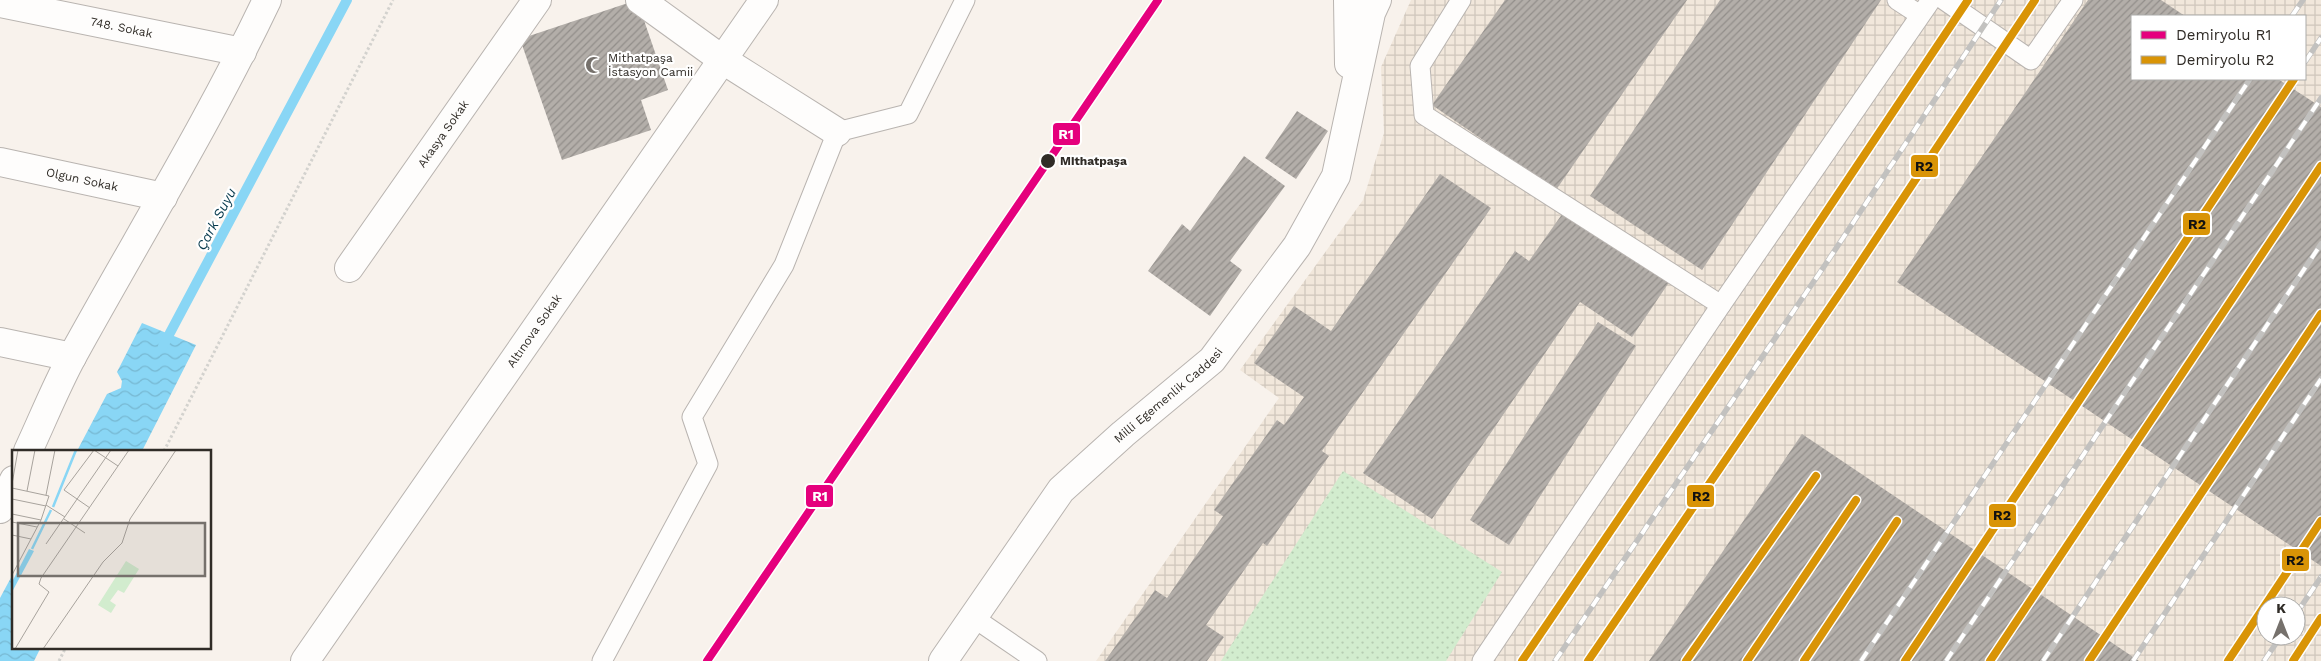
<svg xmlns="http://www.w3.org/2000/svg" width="2321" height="661" font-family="'Work Sans',sans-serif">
	<defs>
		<pattern id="industrial-grid" width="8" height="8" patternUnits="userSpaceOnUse" patternTransform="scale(1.25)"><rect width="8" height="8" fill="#f1e7db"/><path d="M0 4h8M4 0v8" fill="none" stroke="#cfc6bc"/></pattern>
		<pattern id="grass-dots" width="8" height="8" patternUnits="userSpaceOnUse" patternTransform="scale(1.25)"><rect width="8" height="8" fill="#d2ecce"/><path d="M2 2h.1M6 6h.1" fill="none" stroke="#b5cbb1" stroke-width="1.8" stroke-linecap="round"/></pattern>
		<pattern id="water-waves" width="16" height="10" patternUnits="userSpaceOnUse" patternTransform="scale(1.25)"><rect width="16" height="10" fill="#89d6f5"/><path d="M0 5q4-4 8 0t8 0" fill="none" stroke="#77b8d2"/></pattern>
		<pattern id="building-hatch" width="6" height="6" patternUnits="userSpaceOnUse" patternTransform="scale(1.25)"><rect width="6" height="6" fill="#b3aea9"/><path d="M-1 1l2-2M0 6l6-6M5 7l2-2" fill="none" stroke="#928e8a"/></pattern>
	</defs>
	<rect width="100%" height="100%" fill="#f8f2ec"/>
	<path fill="url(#industrial-grid)" fill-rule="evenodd" d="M1411,0H2321V661H1096L1279,398L1240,370L1363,200L1384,133L1381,67ZM2132,16H2305V79H2132ZM2266,606H2296V636H2266Z"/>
	<path fill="url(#grass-dots)" d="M1343,471L1502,572L1446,661H1221Z"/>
	<g fill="url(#water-waves)">
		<path d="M142,323L196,345L142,451H77L107,394L121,388L122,381L117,372Z"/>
		<path d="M14,572V647H41L34,661H0V598Z"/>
	</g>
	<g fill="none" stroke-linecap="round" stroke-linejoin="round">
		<path stroke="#89d6f5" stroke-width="10" d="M163,346L347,0"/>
	</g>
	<g fill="url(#building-hatch)">
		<path d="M637,0L668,90L641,100L651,130L562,160L520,39Z"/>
		<path d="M1505,0H1687L1556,190L1432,105Z"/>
		<path d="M1720,0H1881L1702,270L1590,196Z"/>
		<path d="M2088,0H2161L2185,16H2132V79H2278L2321,107V566L1897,282Z"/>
		<path d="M1297,111L1328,131L1296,179L1265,158Z"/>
		<path d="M1244,156L1285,186L1230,261L1242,270L1210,316L1148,271L1182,224L1190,231Z"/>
		<path d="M1440,174L1491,208L1322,451L1329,456L1267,546L1263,543L1206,625L1224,637L1207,661H1105L1155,590L1167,598L1223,516L1214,510L1277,420L1284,425L1304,397L1254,363L1294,306L1331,331Z"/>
		<path d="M1565,210L1670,281L1632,337L1580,302L1432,519L1363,473L1515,251L1529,261Z"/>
		<path d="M1598,322L1636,346L1509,545L1470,520Z"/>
		<path d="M1802,434L2037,592L2139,661H1649Z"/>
	</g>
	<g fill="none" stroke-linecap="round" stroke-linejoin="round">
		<g stroke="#b9b4b0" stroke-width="21">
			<g id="lane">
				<path d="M1461,0L1420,66L1424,115L1721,305"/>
				<path d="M1897,0L1920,15"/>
				<path d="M1944,0L2031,60L2073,0"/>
				<path d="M974,618L1037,661"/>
				<path d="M602,661L708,464L692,417L784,265L837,132L908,114L965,0"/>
				<path d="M1482,661L1721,305L1931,0"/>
			</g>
		</g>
		<g stroke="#b9b4b0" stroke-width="30">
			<g id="street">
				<path d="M640,0L723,60L837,132"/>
				<path id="s1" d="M0,3L242,52"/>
				<path id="s2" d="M0,162L163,197"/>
				<path id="s3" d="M349,268L537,0"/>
				<path d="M0,342L72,357"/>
				<path d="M28,451C43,419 56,386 73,355C138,237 209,122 267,0"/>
				<path d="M0,509L14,480"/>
				<path id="s4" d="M305,661L764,0"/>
			</g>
		</g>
		<g stroke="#b9b4b0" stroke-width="30">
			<g id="secondary">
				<path d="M1348,0L1349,64"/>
				<path id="s5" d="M943,661L1061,490L1123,434L1212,360L1297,246L1336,176L1371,13L1377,0"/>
			</g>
		</g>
		<g stroke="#d3d2ce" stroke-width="3" stroke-dasharray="2.5 2.5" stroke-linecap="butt">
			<path d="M164,451L393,0"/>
			<path d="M59,661L66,647"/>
		</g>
		<use href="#lane" stroke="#fefdfc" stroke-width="19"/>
		<use href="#street" stroke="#fefdfc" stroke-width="28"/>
		<use href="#secondary" stroke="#fefdfc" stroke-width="28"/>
		<g stroke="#c2c1bf" stroke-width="5.5">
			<g id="rail">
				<path d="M2292,16L2303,0"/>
				<path d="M2305,62L2321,38"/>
				<path d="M2296,614L2321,577"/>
				<path d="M1522,661L1731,354L1968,0"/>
				<path d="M1555,661L1825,265L2001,0"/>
				<path d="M1588,661L1848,281L2035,0"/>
				<path d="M1686,661L1816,476"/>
				<path d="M1747,661L1856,500"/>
				<path d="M1804,661L1897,521"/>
				<path d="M1861,661L2250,79"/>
				<path d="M1905,661L2294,79"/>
				<path d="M1946,661L2321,98"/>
				<path d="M1990,661L2321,166"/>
				<path d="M2043,661L2321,244"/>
				<path d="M2089,661L2321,314"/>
				<path d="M2133,661L2321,379"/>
				<path d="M2228,661L2321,521"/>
				<path d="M2264,661L2281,636"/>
				<path d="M2293,661L2321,618"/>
			</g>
		</g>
		<use href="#rail" stroke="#fff" stroke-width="4" stroke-dasharray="11" stroke-linecap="butt"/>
		<g stroke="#fff" stroke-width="11">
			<path id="rail-1" d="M707,661L1158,0"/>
		</g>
		<g stroke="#fff" stroke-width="11">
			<g id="rail-2">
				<path d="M1522,661L1731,354L1968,0"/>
				<path d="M1588,661L1848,281L2035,0"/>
				<path d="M1686,661L1816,476"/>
				<path d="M1747,661L1856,500"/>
				<path d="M1804,661L1897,521"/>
				<path d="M1905,661L2294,79"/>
				<path d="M1990,661L2321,166"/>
				<path d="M2089,661L2321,314"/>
				<path d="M2228,661L2321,521"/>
				<path d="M2293,661L2321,618"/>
			</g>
		</g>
		<use href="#rail-1" stroke="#e5007d" stroke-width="8"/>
		<use href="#rail-2" stroke="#d99406" stroke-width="8"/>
	</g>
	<defs>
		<g id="mosque-bare" transform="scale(1.35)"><path d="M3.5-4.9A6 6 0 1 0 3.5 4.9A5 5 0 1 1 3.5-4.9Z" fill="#76716c" stroke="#fff" stroke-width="2.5" paint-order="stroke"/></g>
	</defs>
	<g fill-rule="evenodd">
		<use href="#mosque-bare" x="594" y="65"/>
	</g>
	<circle fill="#302c27" stroke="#fff" stroke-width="2" cx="1048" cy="161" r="8"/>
	<g text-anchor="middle" stroke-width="4.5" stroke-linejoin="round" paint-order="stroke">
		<g font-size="12" fill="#302c27" stroke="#fff">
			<text dy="4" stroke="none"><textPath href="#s1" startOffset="124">748. Sokak</textPath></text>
			<text dy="4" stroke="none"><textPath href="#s3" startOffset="164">Akasya Sokak</textPath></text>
			<text dy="4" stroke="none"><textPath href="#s2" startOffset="84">Olgun Sokak</textPath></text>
			<text dy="4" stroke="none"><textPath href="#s4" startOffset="402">Altınova Sokak</textPath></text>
			<text dy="4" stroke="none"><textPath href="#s5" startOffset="351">Milli Egemenlik Caddesi</textPath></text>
		</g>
		<g font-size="12" fill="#302c27" stroke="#fff" text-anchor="start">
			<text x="608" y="62">Mithatpaşa<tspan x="608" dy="14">İstasyon Camii</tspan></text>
		</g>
		<g font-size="12" font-weight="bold" fill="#302c27" stroke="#fff" text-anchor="start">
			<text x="1060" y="165">Mithatpaşa</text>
		</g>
		<g font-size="14" font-style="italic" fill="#073a4d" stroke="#fff">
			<text transform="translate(216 219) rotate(-62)" y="5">Çark Suyu</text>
		</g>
	</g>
	<g transform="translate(12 450)">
		<rect width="199" height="199" fill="#f8f2ec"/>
		<path d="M114,111L127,119L112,143L106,140L98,151L104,155L99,163L86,155Z" fill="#d2ecce"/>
		<path d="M17,99L22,101L0,142V132Z" fill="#89d6f5"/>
		<path fill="none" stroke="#89d6f5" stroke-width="2.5" d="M41,57L64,0M20,99L39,60"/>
		<path fill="none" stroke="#a8a39d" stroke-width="1" d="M82,0L106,16M0,34L6,0M0,38L37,46L29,70L0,125M15,41L23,0M34,45L43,0M0,49L34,56M34,55L53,67M78,58L52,40L82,0M0,64L29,70M52,69L73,83M0,72L25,77M0,85L19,89M34,94L99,0M3,199L37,142L27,134L29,128L117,0M31,199L91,112L110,93L118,69L164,0"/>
		<path fill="#76716c" fill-opacity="0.15" stroke="#76716c" stroke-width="2.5" d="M6,73H193V126H6Z"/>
		<rect width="199" height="199" fill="none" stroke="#302c27" stroke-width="2.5"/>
	</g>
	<g stroke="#fff" stroke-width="2">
		<rect x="1052" y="122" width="29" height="24" rx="5" fill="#e5007d"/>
		<rect x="1910" y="154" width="29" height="24" rx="5" fill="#d99406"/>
		<rect x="2182" y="212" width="29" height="24" rx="5" fill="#d99406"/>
		<rect x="805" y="484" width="29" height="24" rx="5" fill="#e5007d"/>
		<rect x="1686" y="484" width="29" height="24" rx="5" fill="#d99406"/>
		<rect x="1988" y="503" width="29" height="25" rx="5" fill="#d99406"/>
		<rect x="2281" y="548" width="29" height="24" rx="5" fill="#d99406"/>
	</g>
	<g font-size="14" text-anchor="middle" font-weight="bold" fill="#fff">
		<text x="1066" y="139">R1</text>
		<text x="820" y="501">R1</text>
	</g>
	<g font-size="14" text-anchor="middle" font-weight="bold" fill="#111">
		<text x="1924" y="171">R2</text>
		<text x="2197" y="229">R2</text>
		<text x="1701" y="501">R2</text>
		<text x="2002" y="520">R2</text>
		<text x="2295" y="565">R2</text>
	</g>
	<rect x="2131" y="15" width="175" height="65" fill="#ffffff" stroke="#acaba9"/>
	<rect x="2141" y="31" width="25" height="8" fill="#e5007d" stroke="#acaba9"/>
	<text x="2176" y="40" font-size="15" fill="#302c27">Demiryolu R1</text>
	<rect x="2141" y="56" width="25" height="8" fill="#d99406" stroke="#acaba9"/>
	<text x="2176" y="65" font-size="15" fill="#302c27">Demiryolu R2</text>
	<g transform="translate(2281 621)"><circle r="24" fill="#ffffff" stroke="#acaba9"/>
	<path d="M0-4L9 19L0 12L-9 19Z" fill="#76716c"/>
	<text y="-8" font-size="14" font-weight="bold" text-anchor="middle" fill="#302c27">K</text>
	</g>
</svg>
